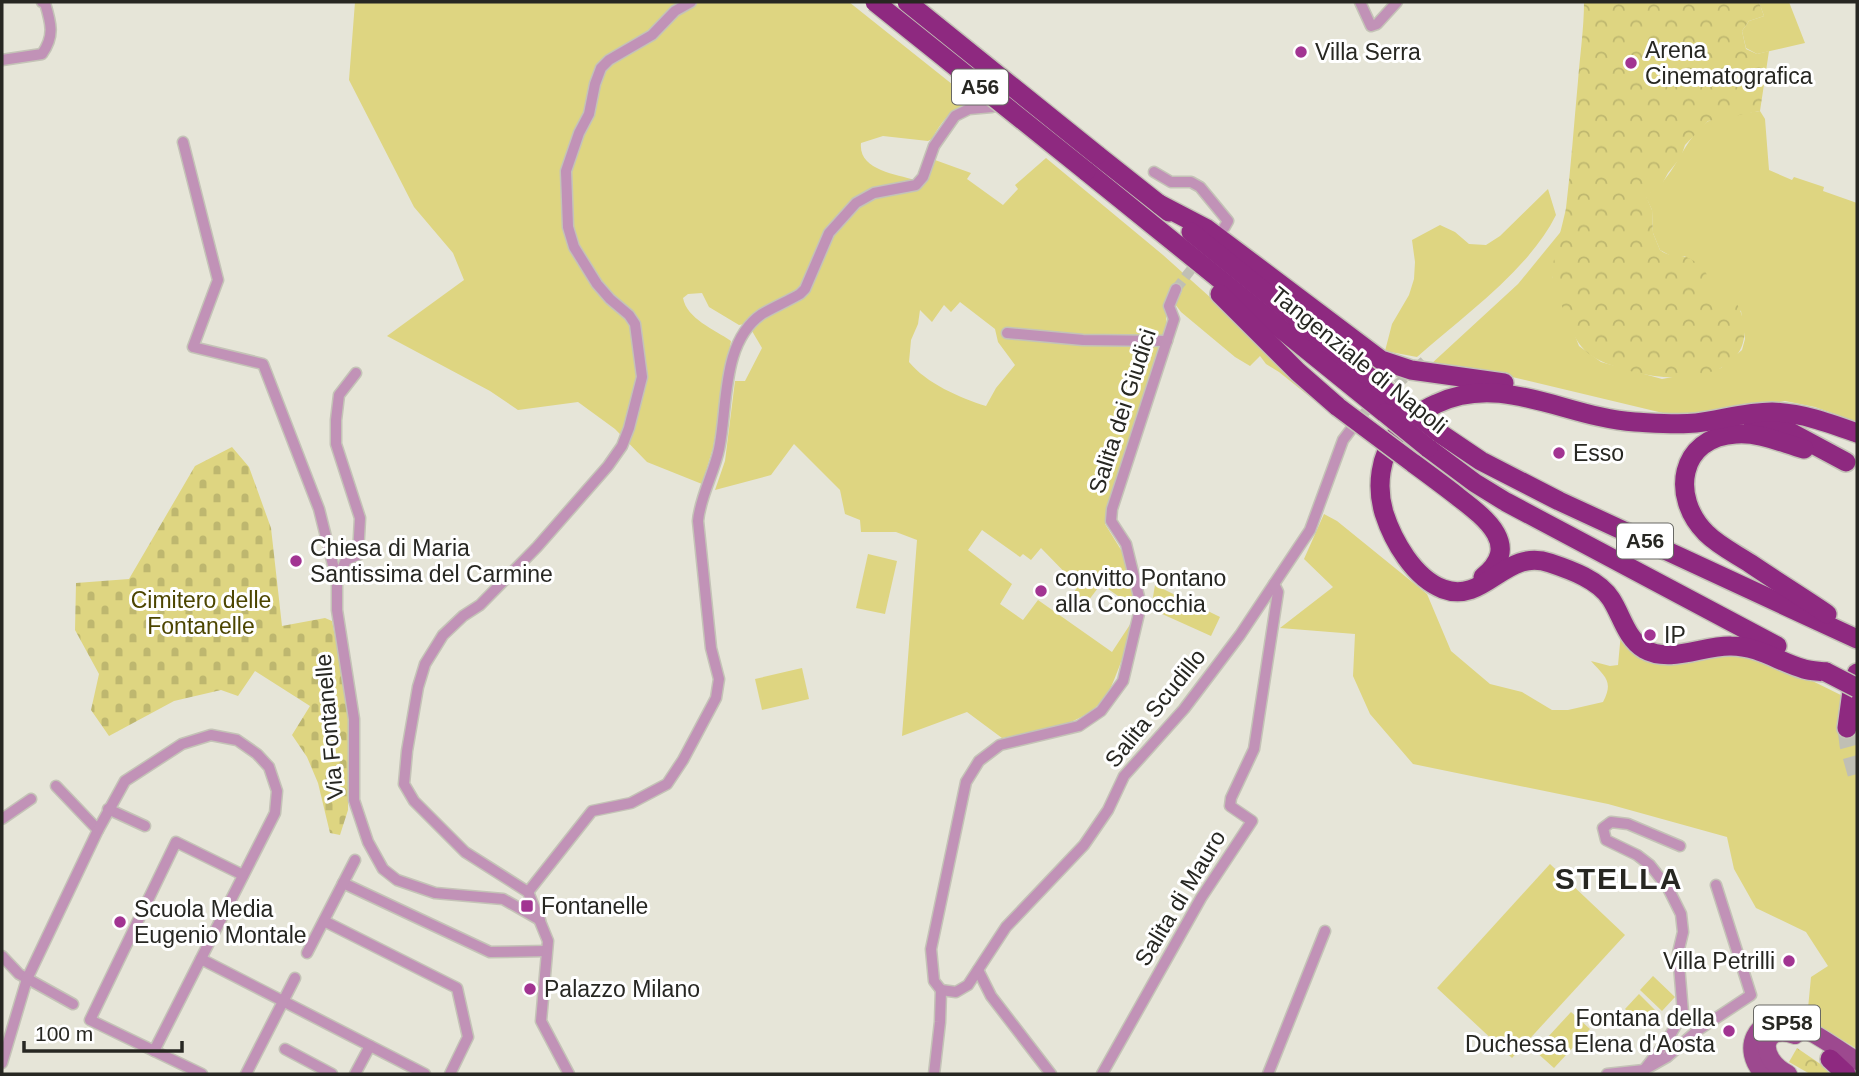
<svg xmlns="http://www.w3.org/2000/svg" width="1859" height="1076" font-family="Arial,sans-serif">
	<defs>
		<pattern id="cemetery-stones" width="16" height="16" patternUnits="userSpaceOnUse" patternTransform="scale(1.75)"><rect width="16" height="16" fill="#ded581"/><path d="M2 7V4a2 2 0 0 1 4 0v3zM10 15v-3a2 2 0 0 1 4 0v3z" fill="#beb76f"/></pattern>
		<pattern id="park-crowns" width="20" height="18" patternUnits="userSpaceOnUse" patternTransform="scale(1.75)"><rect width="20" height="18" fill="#ded581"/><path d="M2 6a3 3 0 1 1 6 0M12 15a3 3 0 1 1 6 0" fill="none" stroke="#beb76f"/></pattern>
	</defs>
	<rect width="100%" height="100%" fill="#e6e5d8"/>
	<g fill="#ded581" fill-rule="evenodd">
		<path d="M355,2H849L977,104C953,107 944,117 932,139L928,141L883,136L861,143C858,170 896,174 915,180L858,198L829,224L798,292L745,324L739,325L709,307L702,293L688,294L683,298C687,319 714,329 731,341L713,448L702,484L647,462L615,429L578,402L518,410L490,391L387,336L464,280L453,253L414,207L349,80Z"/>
		<path d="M1759,2H1789L1805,43L1757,54L1746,48L1742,31L1749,21L1764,16Z"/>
		<path d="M1760,111L1765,119L1769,170L1792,180L1794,177L1824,187L1823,191L1857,203V422L1815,407L1785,401L1693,417L1663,413L1491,372L1430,365L1518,284L1563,229L1552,276L1579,346L1601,362L1662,379L1721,368L1742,350L1745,339L1741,311L1715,302L1685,256L1673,257L1660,250L1653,233L1652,210L1645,195C1674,183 1681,141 1707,122C1716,116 1747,113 1760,111Z"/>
		<path d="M1046,158L1163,255L1348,421L1345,425L1279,372L1266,364L1260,356L1250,366L1235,357L1181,312L1175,304L1182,291L1174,285L1165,303L1167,328L1110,501L1105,524L1123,553L1138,610L1101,584L1085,605L1072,595L1078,586L1041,548L1031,560L1023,554L1020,557L982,530L968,550L1012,584L1000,604L1023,620L1038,600L1112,652L1131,623H1135C1129,639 1113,688 1105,698C1079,728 1037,732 1002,738L967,712L902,736L917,540L896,532H861L860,520L845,514L840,490L794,444L771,475L715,490L725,461L735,381H745L762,348L752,331L764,319L802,297L837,229L856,208L869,199L914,190L923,185L935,160L971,173L967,179L1003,205L1018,189L1015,185ZM960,302L995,329L998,342L1015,365L996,388L986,406C960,398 926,383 909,362L911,340L918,324L920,310L932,322L944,305L951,312Z"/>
		<path d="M1548,189L1556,215C1528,271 1463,316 1417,357L1385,351L1392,324L1409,295L1414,279L1415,262L1412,240L1440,225L1455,232L1469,244L1486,245L1500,236Z"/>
		<path d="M1324,514L1337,521L1427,594L1451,651L1490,684L1522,692L1552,710H1568L1603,702C1614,681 1605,677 1591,661L1610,666L1618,665L1621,633L1632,647L1754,652L1857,703V1049L1807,1019L1811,977L1828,966L1806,932L1756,908L1734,869L1727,837L1608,804L1413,764L1370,714L1353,676L1355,634L1280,628L1333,587L1304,559Z"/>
		<path d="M868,554L897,561L885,614L856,608Z"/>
		<path d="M1155,585L1220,617L1211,636L1151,609Z"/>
		<path d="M802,668L809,699L762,710L755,679Z"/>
		<path d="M1550,864L1625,935L1512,1058L1437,988Z"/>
		<path d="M1653,976L1675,997L1662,1011L1640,990Z"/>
		<path d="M1639,994L1659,1014L1646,1029L1625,1009Z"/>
		<path d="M1571,1012L1590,1029L1554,1068L1535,1051Z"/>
	</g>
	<path fill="url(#cemetery-stones)" d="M232,447L249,467L271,528L282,626L325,618L332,621L349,709L348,810L340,835L330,833L318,783L307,757L292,735L310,706L255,671L238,696L221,690L174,701L109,736L91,710L99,674L75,630L76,583L129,579L195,466Z"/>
	<g fill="url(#park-crowns)">
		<path d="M1584,2H1759L1764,16L1749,21L1742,31L1746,49L1757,54L1769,51L1760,111L1708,121L1685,145L1681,157L1668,173L1661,186L1646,196L1652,210L1653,233L1660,250C1669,257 1676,254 1686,257C1705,264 1715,284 1715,302L1724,299L1736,302C1750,327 1748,356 1719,369C1690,381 1660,379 1630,371C1584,358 1578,350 1562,306C1559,297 1553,286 1552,276C1551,265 1563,224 1566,208C1571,166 1574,124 1578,81C1580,55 1584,28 1584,2Z"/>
		<path d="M1797,1048L1835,1074H1810L1789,1062Z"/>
	</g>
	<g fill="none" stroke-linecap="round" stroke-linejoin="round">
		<g stroke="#c0bfb4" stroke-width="10" stroke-dasharray="10 5" stroke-linecap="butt">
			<path d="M1176,289L1200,258"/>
			<path d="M1363,414L1424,361"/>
		</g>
		<path stroke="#c0bfb4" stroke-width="19" stroke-dasharray="19 10" stroke-linecap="butt" d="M1847,728L1849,745L1857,774"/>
		<g stroke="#c4c3b7" stroke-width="13">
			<g id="street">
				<path d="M1360,2L1371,26L1377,24L1397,2"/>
				<path d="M2,60L42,54C55,36 51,23 45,3L42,2"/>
				<path d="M183,142L218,280L193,347L263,364L319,509L337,581V610L354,719V800L368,842L383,869L397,880L435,893L503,899L540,920"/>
				<path d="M1154,172L1171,182H1191L1200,187L1228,221L1224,228"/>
				<path d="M1007,333L1083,340L1167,341"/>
				<path d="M337,581L346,560L358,555L360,518L336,444V420L339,395L356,373"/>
				<path d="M56,786L98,830"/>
				<path d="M108,809L145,826"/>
				<path d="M2,819L31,799"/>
				<path d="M343,883L490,952L546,951"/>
				<path d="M528,892L592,811L631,803L667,784L683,760L716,698L719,679L711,648L698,521C700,497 714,473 719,449C728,406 721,342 762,314C774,307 788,301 800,294L805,289L829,233L856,203L874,193L916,185L923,177L934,146L955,116L969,109L992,107L1003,103"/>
				<path d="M324,921L457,988L468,1037L450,1074"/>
				<path d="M307,953L355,860"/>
				<path d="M2,956L19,974L73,1004"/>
				<path d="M201,959L425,1074"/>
				<path d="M978,970L991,996L1051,1074"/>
				<path d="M941,990L934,981L931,949L966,782L979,761L1000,745L1079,726L1101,711L1123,681L1141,605L1126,544L1111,521L1112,509L1174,319L1169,306L1176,289"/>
				<path d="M941,990L956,992L968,985L1006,927L1084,845L1108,810L1124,776L1184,709L1240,635L1310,530L1343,440L1358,420"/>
				<path d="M285,1049L332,1074"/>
				<path d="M2,1063L27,979L98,830L125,781L182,744L211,735L237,740L257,754L269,767L277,791L275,813L154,1051"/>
				<path d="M1644,1070L1668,1039L1683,1013L1678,953L1683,932L1681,914L1668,888L1650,865L1637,855L1606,840L1603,828L1611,822L1628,824L1680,846"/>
				<path d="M202,1074L90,1020L176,842L243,875"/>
				<path d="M246,1074L295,978"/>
				<path d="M355,1074L370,1046"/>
				<path d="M569,1074L541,1021L548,941L528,892L465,852L414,801L404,784L407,751L418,687L425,664L443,635L463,616L480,605L537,547L608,466L622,446L629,428L642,377L635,324L629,315L610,299L597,284L574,247L568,227L566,171L579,133L589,114L595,84L601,68L609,60L652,35L675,11L691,2"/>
				<path d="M934,1074L940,1022L941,990"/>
				<path d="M1102,1074L1201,898L1252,821L1230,806L1231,798L1254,749L1278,592L1274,584"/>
				<path d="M1268,1074L1325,931"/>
				<path d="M1607,1074L1644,1070L1667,1057L1698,1030L1751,995L1716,885"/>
			</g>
		</g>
		<g stroke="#c4c3b7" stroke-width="20">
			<g id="primary">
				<path d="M1764,1074C1740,1050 1755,1015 1790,1023C1810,1028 1838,1050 1857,1061"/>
				<path d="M1788,1074C1756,1057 1762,1023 1795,1035"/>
			</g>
		</g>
		<g stroke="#c4c3b7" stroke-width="22">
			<g id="highway">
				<path d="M1097,155L1169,212"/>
				<path d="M1086,171L1385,413"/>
				<path d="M1159,204L1207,229L1381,360L1411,370L1504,383"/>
				<path d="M1191,232L1399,401"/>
				<path d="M1220,294L1298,372L1338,407"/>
				<path d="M1753,422L1781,427L1846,462"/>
				<path d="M1438,432L1481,461L1559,501L1857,639"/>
				<path d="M1428,448L1475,483L1506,502L1777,646"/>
				<path d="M1804,449C1782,443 1759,432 1736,434C1679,437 1670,497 1706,533C1719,546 1736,554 1751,564C1776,581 1802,597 1827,614"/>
				<path d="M1413,463C1428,474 1443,485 1457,496C1484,517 1523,545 1483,577"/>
				<path d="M1826,672C1819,671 1811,671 1804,669C1779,662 1759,646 1731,646C1704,645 1670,664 1644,649C1626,638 1622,616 1611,599C1599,580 1571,570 1550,563C1505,547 1485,605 1443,589C1414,578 1393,541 1384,513C1376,486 1380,456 1397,434C1407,420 1420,411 1436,404C1502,372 1567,418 1635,422C1655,423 1676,425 1696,423C1721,420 1746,412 1772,412C1802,413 1829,423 1857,433"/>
				<path d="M1847,728L1853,684L1857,673"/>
				<path d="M1830,1059L1846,1074"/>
			</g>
		</g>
		<use href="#street" stroke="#c192b7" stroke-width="10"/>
		<use href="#primary" stroke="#9d498f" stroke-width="18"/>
		<use href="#highway" stroke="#8e2980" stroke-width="19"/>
		<g stroke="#c4c3b7" stroke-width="22" stroke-linecap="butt">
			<g id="highway-bridge">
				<path d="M875,2L1086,171"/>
				<path d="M907,2L1097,155"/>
				<path d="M1399,401L1438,432"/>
				<path d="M1338,407L1413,463"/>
				<path d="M1385,413L1428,448"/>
				<path d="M1826,672L1857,688"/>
			</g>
		</g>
		<use href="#highway-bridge" stroke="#8e2980" stroke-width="19"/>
	</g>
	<g fill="#a23492" stroke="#fff" stroke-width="2.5">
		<circle cx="1301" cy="52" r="7"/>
		<circle cx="1631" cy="63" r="7"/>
		<circle cx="1559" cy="453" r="7"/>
		<circle cx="296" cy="561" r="7"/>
		<circle cx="1041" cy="591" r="7"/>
		<circle cx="1650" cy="635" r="7"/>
		<rect x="520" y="899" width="14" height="14" rx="3.5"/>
		<circle cx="120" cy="922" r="7"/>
		<circle cx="1789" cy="961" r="7"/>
		<circle cx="530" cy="989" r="7"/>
		<circle cx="1729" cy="1031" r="7"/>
	</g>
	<g text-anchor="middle" stroke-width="6" stroke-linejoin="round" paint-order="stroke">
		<g fill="#fff" stroke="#686864" stroke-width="2">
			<rect x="952" y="69.5" width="56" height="35" rx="5"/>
			<rect x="1617" y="523.5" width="56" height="35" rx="5"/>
			<rect x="1754" y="1005.5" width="66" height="35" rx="5"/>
		</g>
		<g font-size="21" font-weight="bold" fill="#272722">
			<text x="980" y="94">A56</text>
			<text x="1645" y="548">A56</text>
			<text x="1787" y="1030">SP58</text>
		</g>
		<g font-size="23" fill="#272722" stroke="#fff" text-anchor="start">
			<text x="1645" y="58">Arena<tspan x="1645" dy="26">Cinematografica</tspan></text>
			<text x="1315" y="60">Villa Serra</text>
			<text x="1573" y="461">Esso</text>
			<text x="310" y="556">Chiesa di Maria<tspan x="310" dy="26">Santissima del Carmine</tspan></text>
			<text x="1055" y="586">convitto Pontano<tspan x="1055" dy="26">alla Conocchia</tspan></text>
			<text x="1664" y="643">IP</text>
			<text x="541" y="914">Fontanelle</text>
			<text x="134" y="917">Scuola Media<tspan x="134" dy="26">Eugenio Montale</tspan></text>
			<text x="1775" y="969" text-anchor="end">Villa Petrilli</text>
			<text x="544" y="997">Palazzo Milano</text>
			<text x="1715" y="1026" text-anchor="end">Fontana della<tspan x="1715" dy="26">Duchessa Elena d'Aosta</tspan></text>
		</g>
		<g font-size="23" fill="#272722" stroke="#fff">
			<text transform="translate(1359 360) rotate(39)" y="8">Tangenziale di Napoli</text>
			<text transform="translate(1122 411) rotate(-72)" y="8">Salita dei Giudici</text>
			<text transform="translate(1155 708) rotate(-51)" y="8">Salita Scudillo</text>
			<text transform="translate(329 727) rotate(-95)" y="8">Via Fontanelle</text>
			<text transform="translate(1180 898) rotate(-59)" y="8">Salita di Mauro</text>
		</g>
		<g font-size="23" fill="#4c4500" stroke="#fff">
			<text x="201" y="608">Cimitero delle<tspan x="201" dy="26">Fontanelle</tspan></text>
		</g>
		<g font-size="30" font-weight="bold" letter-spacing="2" fill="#272722" stroke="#fff">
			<text x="1619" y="889">STELLA</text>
		</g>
	</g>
	<rect width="1859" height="1076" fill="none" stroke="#272722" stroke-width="7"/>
	<path d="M24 1041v10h158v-10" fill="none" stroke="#272722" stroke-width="3.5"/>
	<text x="35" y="1041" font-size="21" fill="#272722" stroke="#ffffff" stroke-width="5" paint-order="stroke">100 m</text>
</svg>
